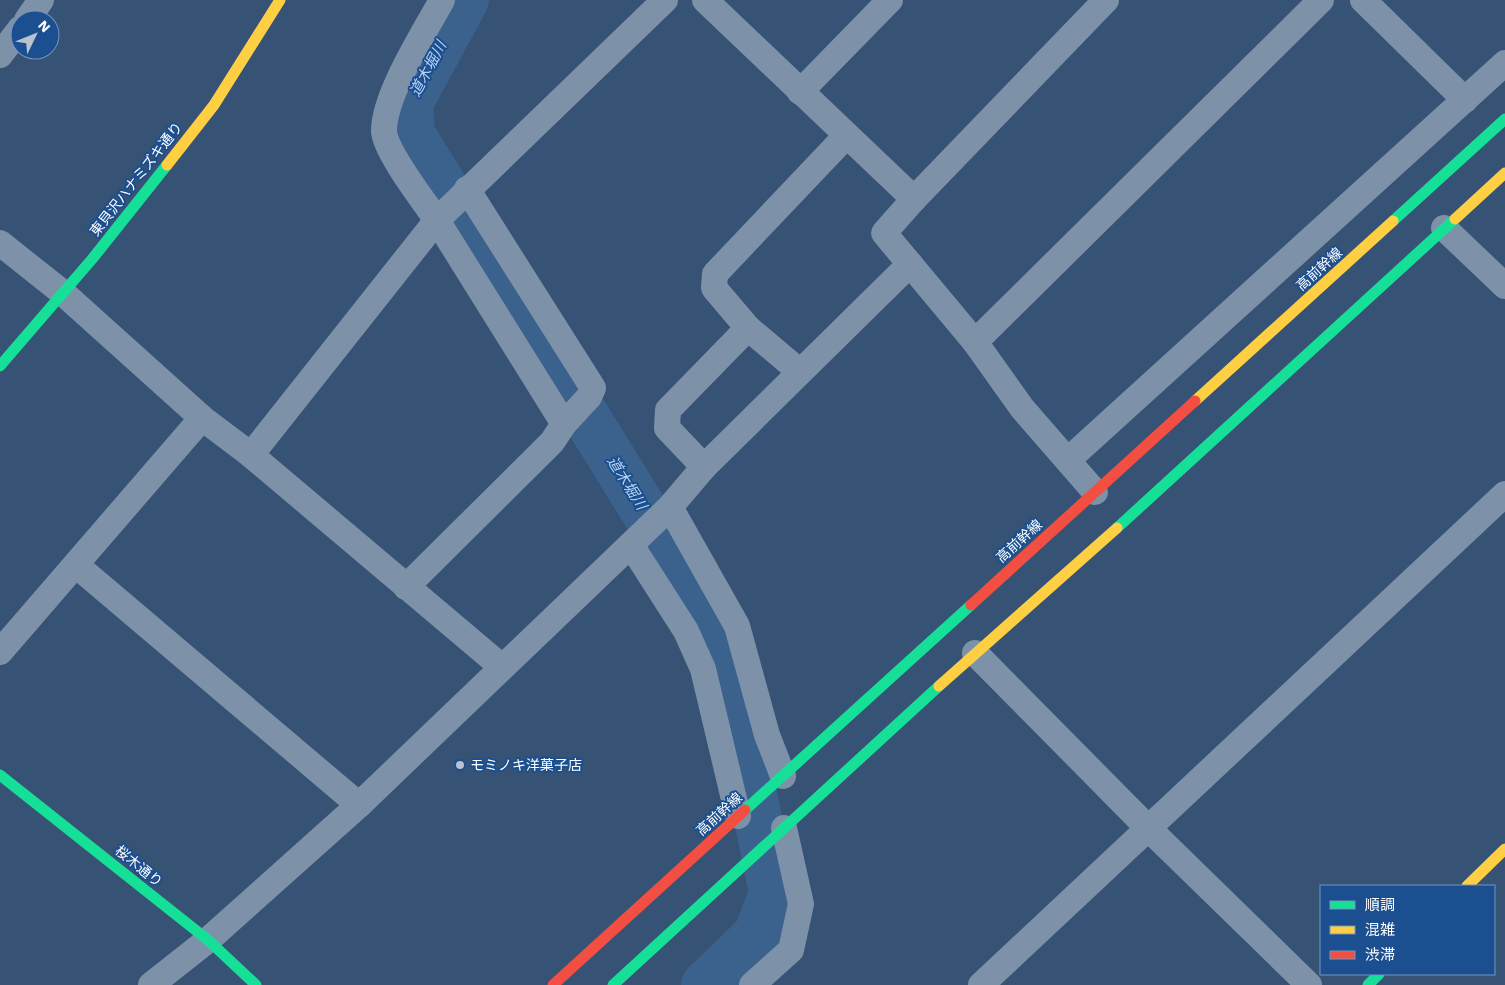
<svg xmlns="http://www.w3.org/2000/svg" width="1505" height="985" font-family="'Work Sans','Noto Sans JP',sans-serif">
	<rect width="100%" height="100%" fill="#365274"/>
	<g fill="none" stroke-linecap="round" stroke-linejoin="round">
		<path stroke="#3b618d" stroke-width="48" d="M465,0L409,103L411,134L702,604L726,661L773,893L757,935L705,985"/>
		<g stroke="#7d92a8" stroke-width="26">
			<path d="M705,0L914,199"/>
			<path d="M1363,0L1465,100"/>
			<path d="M27,20L41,0"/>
			<path d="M0,55L20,29"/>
			<path d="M800,92L890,0"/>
			<path d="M467,189L593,388L589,397L564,424"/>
			<path d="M1444,228L1505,286"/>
			<path d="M0,243L63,293L202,418L251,455L502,667"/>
			<path d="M975,342L1321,0"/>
			<path d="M799,371L748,328L714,288L715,274L846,136"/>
			<path d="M251,455L437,220L665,0"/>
			<path d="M1068,460L1505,63"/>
			<path d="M704,467L667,428L668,410L748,328"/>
			<path d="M1095,492L1022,408L975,342L884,233L914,199L1106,0"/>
			<path d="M670,507L737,626L767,735L783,776"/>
			<path d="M631,545L686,631L703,669L738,816"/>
			<path d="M76,565L359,805"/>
			<path d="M406,587L552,442L564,424C522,357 480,289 438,222C425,202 385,152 384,131C384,95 424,33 442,0"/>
			<path d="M0,652L202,418"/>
			<path d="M975,653L1149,829L1309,985"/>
			<path d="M151,985L208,940L359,805L670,507L704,467L910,264"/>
			<path d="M752,985L791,950L801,904L784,828"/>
			<path d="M981,985L1505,494"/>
		</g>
		<g stroke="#16e098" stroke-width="11">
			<path d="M1393,221L1505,119"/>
			<path d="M0,366L93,258L167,165"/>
			<path d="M1117,528L1455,219"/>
			<path d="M0,775L208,940L256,985"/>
			<path d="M745,810L971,605"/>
			<path d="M613,985L939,686"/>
			<path d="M1368,985L1379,974"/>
		</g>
		<g stroke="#ffcf43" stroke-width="11">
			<path d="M167,165L214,105L280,0"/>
			<path d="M1455,219L1505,173"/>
			<path d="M1195,401L1393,221"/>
			<path d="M939,686L1117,528"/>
			<path d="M1467,886L1505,849"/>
		</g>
		<g stroke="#f24e42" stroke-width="11">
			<path d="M971,605L1195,401"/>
			<path d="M553,985L745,810"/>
		</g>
	</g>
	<circle fill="#b9c2ce" stroke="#1b4f8f" stroke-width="2" cx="460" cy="765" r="5"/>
	<g text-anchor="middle" stroke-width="4" stroke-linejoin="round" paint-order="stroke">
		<g font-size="14" fill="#fff" stroke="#1b4f8f">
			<text transform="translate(136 179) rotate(-52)" y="5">東貝沢ハナミズキ通り</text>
			<text transform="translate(1319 269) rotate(-42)" y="5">高前幹線</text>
			<text transform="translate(1019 541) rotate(-42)" y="5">高前幹線</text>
			<text transform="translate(719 814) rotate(-42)" y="5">高前幹線</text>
			<text transform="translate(139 866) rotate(39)" y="5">桜木通り</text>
		</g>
		<g font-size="14" fill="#fff" stroke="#1b4f8f" text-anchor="start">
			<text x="470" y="770">モミノキ洋菓子店</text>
		</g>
		<g font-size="15" font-style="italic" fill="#b5d3f5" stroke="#1b4f8f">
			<text transform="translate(428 69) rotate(-62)" y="5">道木堀川</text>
			<text transform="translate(627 483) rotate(58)" y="5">道木堀川</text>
		</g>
	</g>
	<rect x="1320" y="885" width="175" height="90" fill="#1b4f8f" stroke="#7695bc"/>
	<rect x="1330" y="901" width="25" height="8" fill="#16e098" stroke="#7695bc"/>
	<text x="1365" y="910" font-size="15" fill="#ffffff">順調</text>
	<rect x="1330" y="926" width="25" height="8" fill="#ffcf43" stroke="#7695bc"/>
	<text x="1365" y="935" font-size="15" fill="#ffffff">混雑</text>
	<rect x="1330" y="951" width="25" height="8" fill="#f24e42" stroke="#7695bc"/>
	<text x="1365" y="960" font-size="15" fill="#ffffff">渋滞</text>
	<g transform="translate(35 35) rotate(47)"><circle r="24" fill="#1b4f8f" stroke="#7695bc"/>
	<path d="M0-4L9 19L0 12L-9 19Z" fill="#b9c2ce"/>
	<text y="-8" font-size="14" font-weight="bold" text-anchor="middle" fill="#ffffff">N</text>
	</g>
</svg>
